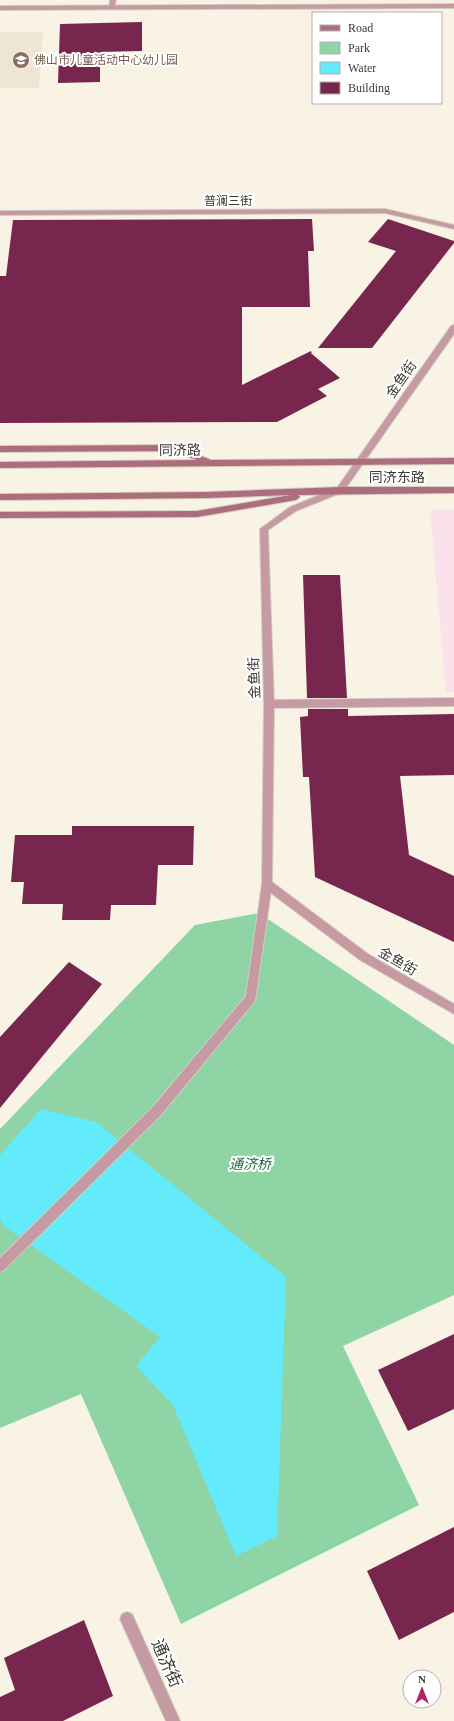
<svg xmlns="http://www.w3.org/2000/svg" width="454" height="1721" font-family="'Times New Roman','Noto Sans SC',serif">
	<rect width="100%" height="100%" fill="#f8f3e5"/>
	<path fill="#fae1eb" d="M430,510H454V692L446,693Z"/>
	<path fill="#eee6d2" d="M0,32H43L39,88H0Z"/>
	<path fill="#8ed4a4" d="M259,913L454,1045V1295L343,1346L419,1505L181,1624L81,1394L0,1428V1129L195,925Z"/>
	<path fill="#63eafb" d="M41,1109L96,1122L286,1277L277,1536L236,1556L173,1405L136,1366L160,1337L4,1226L0,1219V1155Z"/>
	<g fill="#77274d">
		<path d="M142,22V51L100,52V82L58,83L60,24Z"/>
		<path d="M312,219L314,251H308L310,307H242V385L311,351L312,355V354L340,378L318,389L327,396L277,422L0,423V276H6L13,220Z"/>
		<path d="M388,219L454,241V243L372,348H318L396,251L368,242Z"/>
		<path d="M303,575H340L347,698H307Z"/>
		<path d="M308,709H348V716L454,714V775L400,776L409,855L454,876V942L315,877L309,777H303L300,717L308,716Z"/>
		<path d="M72,826H194L193,865H158L156,905H111L110,920H62L63,904H22L24,882H11L15,835H72Z"/>
		<path d="M69,962L102,984L0,1108V1037Z"/>
		<path d="M454,1334V1409L408,1431L378,1370Z"/>
		<path d="M454,1527V1612L399,1640L367,1571Z"/>
		<path d="M84,1620L113,1696L63,1721H0V1697L15,1690L4,1658Z"/>
	</g>
	<g fill="none" stroke-linecap="round" stroke-linejoin="round">
		<g stroke="#d2cec2" stroke-width="2">
			<path id="pedestrian" d="M267,880L271,881L272,884L255,1001L160,1116L4,1270L0,1272V1258L152,1108L246,996L262,884L263,881Z"/>
		</g>
		<g stroke="#d2cec2" stroke-width="2">
			<g id="minor">
				<path d="M110,0H116L114,8L109,7Z"/>
				<path d="M454,698V706L269,708L264,704L269,700Z"/>
				<path d="M127,1612L132,1614L180,1721H166L120,1619L122,1614Z"/>
			</g>
		</g>
		<g stroke="#d2cec2" stroke-width="2">
			<g id="tertiary">
				<path d="M454,4V8L0,10V6Z"/>
				<path d="M385,209L454,225V229L385,213L0,215V211Z"/>
				<path d="M454,325V334L343,492L296,511L268,530L274,704L272,882L368,954L454,1004V1014L360,960L263,887L262,884L264,704L260,529L290,507L337,488L451,326Z"/>
			</g>
		</g>
		<g stroke="#d2cec2" stroke-width="2">
			<g id="secondary">
				<path d="M174,445L211,460L454,458V464L0,468V462L197,460L173,451L0,452V446Z"/>
				<path d="M340,487H454V493L298,495L300,497L296,500L197,517L0,518V512L197,511L291,495L208,498L0,500V494L208,492Z"/>
			</g>
		</g>
		<use href="#pedestrian" fill="#c59aa3" fill-rule="evenodd"/>
		<use href="#minor" fill="#c59aa3" fill-rule="evenodd"/>
		<use href="#tertiary" fill="#c59aa3" fill-rule="evenodd"/>
		<use href="#secondary" fill="#ac6e7d" fill-rule="evenodd"/>
	</g>
	<defs>
		<g id="school-disc" transform="scale(0.9)"><circle r="9.5" fill="#8d6e63" stroke="#fff"/><path d="M0-5L7-2L0 1L-7-2ZM-4 1L0 2.5L4 1V4Q0 6-4 4Z" fill="#fff"/></g>
	</defs>
	<g fill-rule="evenodd">
		<use href="#school-disc" x="21" y="60"/>
	</g>
	<g text-anchor="middle" stroke-width="4" stroke-linejoin="round" paint-order="stroke">
		<g font-size="12" fill="#785e54" stroke="#fff" text-anchor="start">
			<text x="34" y="64">佛山市儿童活动中心幼儿园</text>
		</g>
		<g font-size="12" fill="#3c3a34" stroke="#fff">
			<text x="228" y="205">普澜三街</text>
		</g>
		<g font-size="14" fill="#3c3a34" stroke="#fff">
			<text transform="translate(401 379) rotate(-55)" y="5">金鱼街</text>
			<text transform="translate(180 450) rotate(-1)" y="5">同济路</text>
			<text x="397" y="482">同济东路</text>
			<text transform="translate(254 678) rotate(-92)" y="5">金鱼街</text>
			<text transform="translate(398 961) rotate(30)" y="5">金鱼街</text>
		</g>
		<g font-size="14" font-style="italic" fill="#276540" stroke="#fff">
			<text x="250" y="1169">通济桥</text>
		</g>
		<g font-size="17" fill="#3c3a34" stroke="#fff">
			<text transform="translate(167 1663) rotate(66)" y="6">通济街</text>
		</g>
	</g>
	<rect x="312" y="12" width="130" height="92" fill="#ffffff" stroke="#b1b0ae"/>
	<rect x="320" y="25" width="20" height="6" fill="#ac6e7d" stroke="#b1b0ae"/>
	<text x="348" y="32" font-size="12" fill="#3c3a34">Road</text>
	<rect x="320" y="42" width="20" height="12" fill="#8ed4a4" stroke="#b1b0ae"/>
	<text x="348" y="52" font-size="12" fill="#3c3a34">Park</text>
	<rect x="320" y="62" width="20" height="12" fill="#63eafb" stroke="#b1b0ae"/>
	<text x="348" y="72" font-size="12" fill="#3c3a34">Water</text>
	<rect x="320" y="82" width="20" height="12" fill="#77274d" stroke="#b1b0ae"/>
	<text x="348" y="92" font-size="12" fill="#3c3a34">Building</text>
	<g transform="translate(422 1689)"><circle r="19" fill="#ffffff" stroke="#b1b0ae"/>
	<path d="M0-3L7 15L0 10L-7 15Z" fill="#af2669"/>
	<text y="-6" font-size="11" font-weight="bold" text-anchor="middle" fill="#3c3a34">N</text>
	</g>
</svg>
